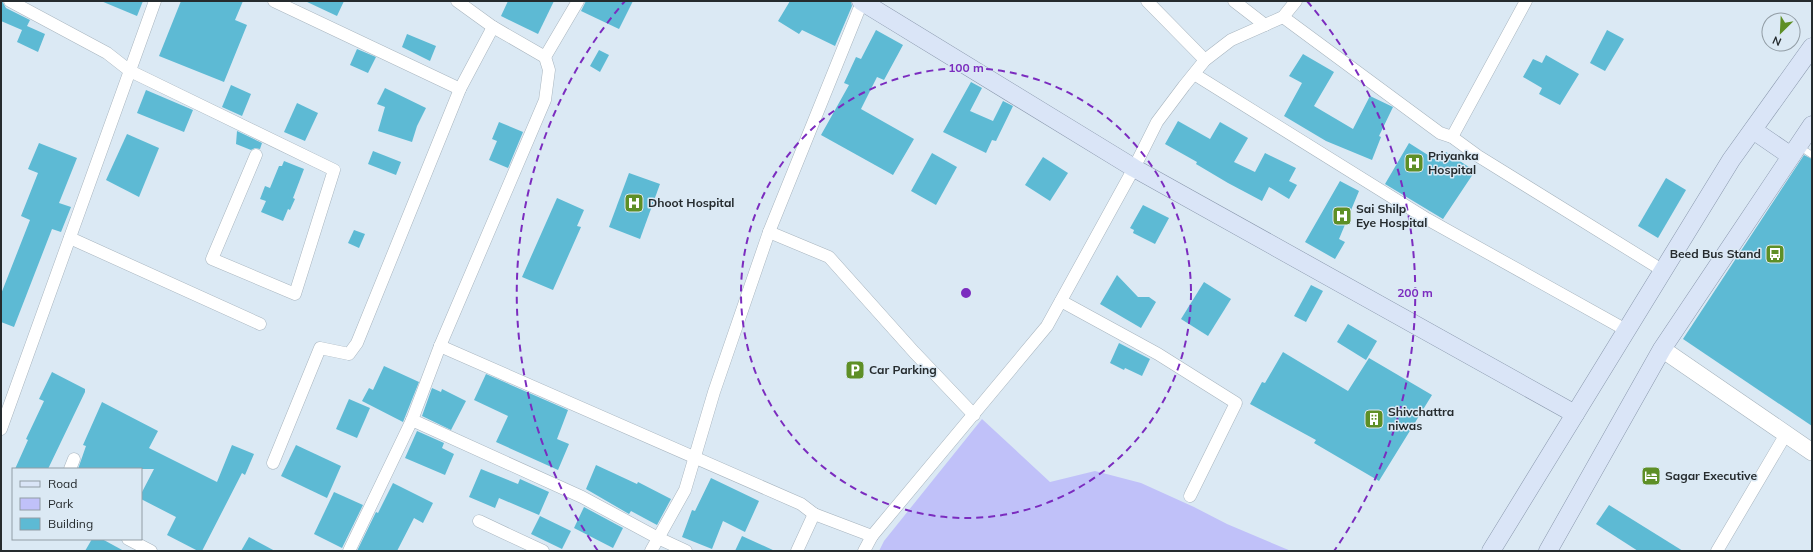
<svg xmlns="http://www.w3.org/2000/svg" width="1813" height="552" font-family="Mulish,sans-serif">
	<rect width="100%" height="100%" fill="#dbe9f4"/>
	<path fill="#c0c1f9" d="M982,419L1050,482L1095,471L1141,483L1194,507L1227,524L1291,551H879L884,541Z"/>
	<g fill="#5dbad4">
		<path d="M2,1L6,8L30,20L27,26L45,34L38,52L17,42L22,30L1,21Z"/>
		<path d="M101,1H143L137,16Z"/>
		<path d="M181,1H243L235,20L247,25L224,82L159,56Z"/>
		<path d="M305,1H344L337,16Z"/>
		<path d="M508,1H554L538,34L501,16Z"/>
		<path d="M586,1H633L619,29L581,11Z"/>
		<path d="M790,1H851L852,6L835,46L802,30L799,34L778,21Z"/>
		<path d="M876,30L903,45L884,80L877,77L861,109L914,139L893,175L821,135L849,85L844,83L856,57L861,59Z"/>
		<path d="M1607,30L1624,39L1605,71L1590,63Z"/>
		<path d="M407,34L436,46L430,61L402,47Z"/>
		<path d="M357,49L376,57L368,73L350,65Z"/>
		<path d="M599,50L609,55L600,72L590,66Z"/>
		<path d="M1303,54L1334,72L1314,106L1353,129L1370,96L1393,107L1379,136L1381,137L1372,160L1326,141L1284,116L1302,83L1289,76Z"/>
		<path d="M1546,55L1579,74L1560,105L1539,94L1542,88L1523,77L1533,59L1542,63Z"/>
		<path d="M971,82L982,88L970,111L993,121L1003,101L1013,106L996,141L992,140L986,153L943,132Z"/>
		<path d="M231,85L251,94L242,116L222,107Z"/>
		<path d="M385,88L426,108L417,126L412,142L378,131L385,107L377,104Z"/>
		<path d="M146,90L193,110L184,132L137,113Z"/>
		<path d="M297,103L318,113L305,141L284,132Z"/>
		<path d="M1178,121L1210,139L1220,122L1248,138L1234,162L1255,172L1265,153L1296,168L1289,181L1297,185L1289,199L1269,187L1262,201L1228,183L1196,164L1197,162L1165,144Z"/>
		<path d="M499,122L523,132L508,168L489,160L497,141L492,139Z"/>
		<path d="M237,131L262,143L260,149L255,148L251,150L236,144Z"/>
		<path d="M127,134L159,148L139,197L106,180Z"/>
		<path d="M39,143L77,158L59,203L71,207L61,232L52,229L14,327L1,322V294L30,220L21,216L38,173L28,169Z"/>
		<path d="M1409,143L1439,162L1446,152L1475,171L1443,219L1385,184Z"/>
		<path d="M373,151L401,162L396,175L368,164Z"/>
		<path d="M932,153L957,167L936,205L911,191Z"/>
		<path d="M1804,155L1812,159V426L1683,339Z"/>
		<path d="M1043,157L1068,173L1050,201L1025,185Z"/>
		<path d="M284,161L304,169L293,198L295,199L290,210L288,209L283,221L261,212L266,201L260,199L265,186L270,188L279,166H282Z"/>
		<path d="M629,173L660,184L640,239L609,227Z"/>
		<path d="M1666,178L1686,190L1658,238L1638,226Z"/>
		<path d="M1340,181L1359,191L1339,239L1345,242L1335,259L1305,242Z"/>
		<path d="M557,198L584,210L577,226L581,227L553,290L522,277Z"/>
		<path d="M1143,205L1169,218L1155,244L1133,233L1134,230L1130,228Z"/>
		<path d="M354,230L365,234L359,248L348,243Z"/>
		<path d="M1117,275L1138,297H1149L1156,302L1141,328L1100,304Z"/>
		<path d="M1204,282L1231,299L1208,336L1181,319Z"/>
		<path d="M1311,285L1323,291L1306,322L1294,316Z"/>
		<path d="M1348,324L1377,341L1366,360L1337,342Z"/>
		<path d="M1119,343L1150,359L1142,376L1125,368L1124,370L1110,363Z"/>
		<path d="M1283,352L1348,391L1369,358L1432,395L1379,481L1314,443L1316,440L1250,404L1262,382L1265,383Z"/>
		<path d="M384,366L419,382L403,422L362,401L369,388L373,390Z"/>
		<path d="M52,372L85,389V392L48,469H15L28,440L26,439L44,401L39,399Z"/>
		<path d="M486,374L568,410L557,439L569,444L558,470L496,442L508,416L474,400Z"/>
		<path d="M432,388L441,392L442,389L466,401L451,430L422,416Z"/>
		<path d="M349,399L370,408L357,438L336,429Z"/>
		<path d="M102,402L158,431L149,448L217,482L232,445L254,454L245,475L242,473L202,551H198L167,535L176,517L141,499V494L154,469H78L86,446L83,445Z"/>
		<path d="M417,431L444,443L442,448L454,454L445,475L405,458Z"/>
		<path d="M296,445L341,466L327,498L281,476Z"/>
		<path d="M596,465L637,484L638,482L671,499L657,525L631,511L629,514L586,489Z"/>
		<path d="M481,469L518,484L520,479L549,492L539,515L499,498L495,508L469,497Z"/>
		<path d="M711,478L759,501L745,532L723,521L712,549L682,537L692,510L695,511Z"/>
		<path d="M393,483L433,503L423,523L414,518L397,551H357L376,512L378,513Z"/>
		<path d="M334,492L363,505L342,548L314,534Z"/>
		<path d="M1609,505L1683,551H1638L1596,524Z"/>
		<path d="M584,507L623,528L613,548L574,528Z"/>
		<path d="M540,516L571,531L562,549L531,534Z"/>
		<path d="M742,536L775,551H735Z"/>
		<path d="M249,537L275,551H241Z"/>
		<path d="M92,539H102L124,551H85Z"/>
	</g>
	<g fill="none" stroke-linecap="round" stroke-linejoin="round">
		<g stroke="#a8b5bf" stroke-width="7">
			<path id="service" d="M1800,147L1812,155"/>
		</g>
		<g stroke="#a8b5bf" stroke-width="13">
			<g id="minor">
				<path d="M10,1L107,53L130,71L334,170L295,294L212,259L256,155"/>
				<path d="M274,1L460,89"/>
				<path d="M1147,1L1205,60"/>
				<path d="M1234,1L1265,25"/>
				<path d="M1283,17L1440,133L1452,137L1478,156L1662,270"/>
				<path d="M545,57L578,1"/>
				<path d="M1194,74L1427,219L1626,330"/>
				<path d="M1452,137L1526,1"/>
				<path d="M769,232L829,257L914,352L974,415"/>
				<path d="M70,238L260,324"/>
				<path d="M1061,301L1158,354L1236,403L1190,496"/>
				<path d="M440,346L801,504L814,514L872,536"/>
				<path d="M412,420L582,497L658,538L686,551"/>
				<path d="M1,429L155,1"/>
				<path d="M273,463L320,348L349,354L357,343L460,89L493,27"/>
				<path d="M70,469L74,459"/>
				<path d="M479,521L543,551"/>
				<path d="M128,539L151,551"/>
				<path d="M349,551L412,420L440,346L545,100L549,70L545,57L493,27L457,1"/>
				<path d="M651,551L685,490L714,392L769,232L862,2"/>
				<path d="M797,551L814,514"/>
				<path d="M864,551L872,536L1047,326L1134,168L1157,122L1184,86L1205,60L1231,40L1283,17L1296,1"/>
				<path d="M1717,551L1786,434"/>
			</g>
		</g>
		<g stroke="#a8b5bf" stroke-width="18">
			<path id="secondary" d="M1662,349L1812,452"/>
		</g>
		<g stroke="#8a98ad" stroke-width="19">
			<g id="primary">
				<path d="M861,1L1134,168L1575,414"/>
				<path d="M1753,130L1791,156"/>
				<path d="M1491,551L1731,160L1812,47"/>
				<path d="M1548,551L1662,349L1812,125"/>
			</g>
		</g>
		<use href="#service" stroke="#fff" stroke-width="6"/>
		<use href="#minor" stroke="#fff" stroke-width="12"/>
		<use href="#secondary" stroke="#fff" stroke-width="17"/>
		<use href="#primary" stroke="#dae5f7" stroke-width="18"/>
	</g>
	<g fill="none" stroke="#7b2cbf" stroke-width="2" stroke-dasharray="7 5">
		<circle cx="966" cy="293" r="225"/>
		<path d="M598 551A449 449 0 0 1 625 1M1307 1A449 449 0 0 1 1334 551"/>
	</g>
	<defs>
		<g id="hospital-square" transform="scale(1)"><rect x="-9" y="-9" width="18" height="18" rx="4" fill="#5e8f26" stroke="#dbe9f4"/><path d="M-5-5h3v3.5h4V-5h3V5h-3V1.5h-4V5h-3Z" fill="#fff"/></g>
		<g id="bus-square" transform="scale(1)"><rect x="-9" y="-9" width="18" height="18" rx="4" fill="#5e8f26" stroke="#dbe9f4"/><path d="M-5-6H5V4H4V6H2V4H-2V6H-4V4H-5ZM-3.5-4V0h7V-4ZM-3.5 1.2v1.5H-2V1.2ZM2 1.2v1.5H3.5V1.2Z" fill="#fff"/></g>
		<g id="parking-square" transform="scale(1)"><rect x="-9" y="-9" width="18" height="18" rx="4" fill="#5e8f26" stroke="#dbe9f4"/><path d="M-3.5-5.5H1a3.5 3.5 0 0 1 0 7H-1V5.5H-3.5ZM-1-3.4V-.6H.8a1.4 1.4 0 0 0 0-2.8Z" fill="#fff"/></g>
		<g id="building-square" transform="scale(1)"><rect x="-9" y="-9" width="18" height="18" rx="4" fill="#5e8f26" stroke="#dbe9f4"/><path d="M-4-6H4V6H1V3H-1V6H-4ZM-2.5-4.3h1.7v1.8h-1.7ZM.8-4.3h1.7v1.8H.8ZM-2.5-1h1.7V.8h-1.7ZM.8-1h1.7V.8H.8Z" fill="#fff"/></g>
		<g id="hotel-square" transform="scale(1)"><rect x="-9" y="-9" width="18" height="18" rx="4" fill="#5e8f26" stroke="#dbe9f4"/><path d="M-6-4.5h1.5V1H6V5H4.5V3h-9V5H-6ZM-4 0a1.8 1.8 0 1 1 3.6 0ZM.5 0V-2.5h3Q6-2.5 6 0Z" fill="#fff"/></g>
	</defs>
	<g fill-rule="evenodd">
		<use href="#hospital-square" x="1414" y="163"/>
		<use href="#hospital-square" x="634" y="203"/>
		<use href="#hospital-square" x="1342" y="216"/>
		<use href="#bus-square" x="1775" y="254"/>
		<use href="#parking-square" x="855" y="370"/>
		<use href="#building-square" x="1374" y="419"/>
		<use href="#hotel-square" x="1651" y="476"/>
	</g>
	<g text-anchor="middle" stroke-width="3" stroke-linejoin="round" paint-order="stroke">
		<g font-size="12" font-weight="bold" fill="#252b2e" stroke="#dbe9f4" text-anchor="start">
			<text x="1428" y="160">Priyanka<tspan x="1428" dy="14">Hospital</tspan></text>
			<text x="648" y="207">Dhoot Hospital</text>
			<text x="1356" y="213">Sai Shilp<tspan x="1356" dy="14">Eye Hospital</tspan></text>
			<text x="1761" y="258" text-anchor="end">Beed Bus Stand</text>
			<text x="869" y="374">Car Parking</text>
			<text x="1388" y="416">Shivchattra<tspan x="1388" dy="14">niwas</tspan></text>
			<text x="1665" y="480">Sagar Executive</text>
		</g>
	</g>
	<circle cx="966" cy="293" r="6" fill="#7b2cbf" stroke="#dbe9f4" stroke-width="2"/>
	<g font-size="12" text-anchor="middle" font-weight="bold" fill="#7b2cbf" stroke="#dbe9f4" stroke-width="3" stroke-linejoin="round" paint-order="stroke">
		<text x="966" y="72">100 m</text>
		<text x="1415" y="297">200 m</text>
	</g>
	<rect width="1813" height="552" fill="none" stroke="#252b2e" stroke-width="4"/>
	<rect x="12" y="468" width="130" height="72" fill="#dbe9f4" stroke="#929da5"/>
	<rect x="20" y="481" width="20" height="6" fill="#dae5f7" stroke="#929da5"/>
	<text x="48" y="488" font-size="12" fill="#252b2e">Road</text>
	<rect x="20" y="498" width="20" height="12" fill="#c0c1f9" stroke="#929da5"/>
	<text x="48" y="508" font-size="12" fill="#252b2e">Park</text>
	<rect x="20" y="518" width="20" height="12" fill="#5dbad4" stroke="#929da5"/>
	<text x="48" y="528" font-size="12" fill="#252b2e">Building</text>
	<g transform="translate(1781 32) rotate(204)"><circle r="19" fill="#dbe9f4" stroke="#929da5"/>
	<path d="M0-3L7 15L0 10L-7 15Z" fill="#5e8f26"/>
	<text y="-6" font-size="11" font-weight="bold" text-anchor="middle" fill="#252b2e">N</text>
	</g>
</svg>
